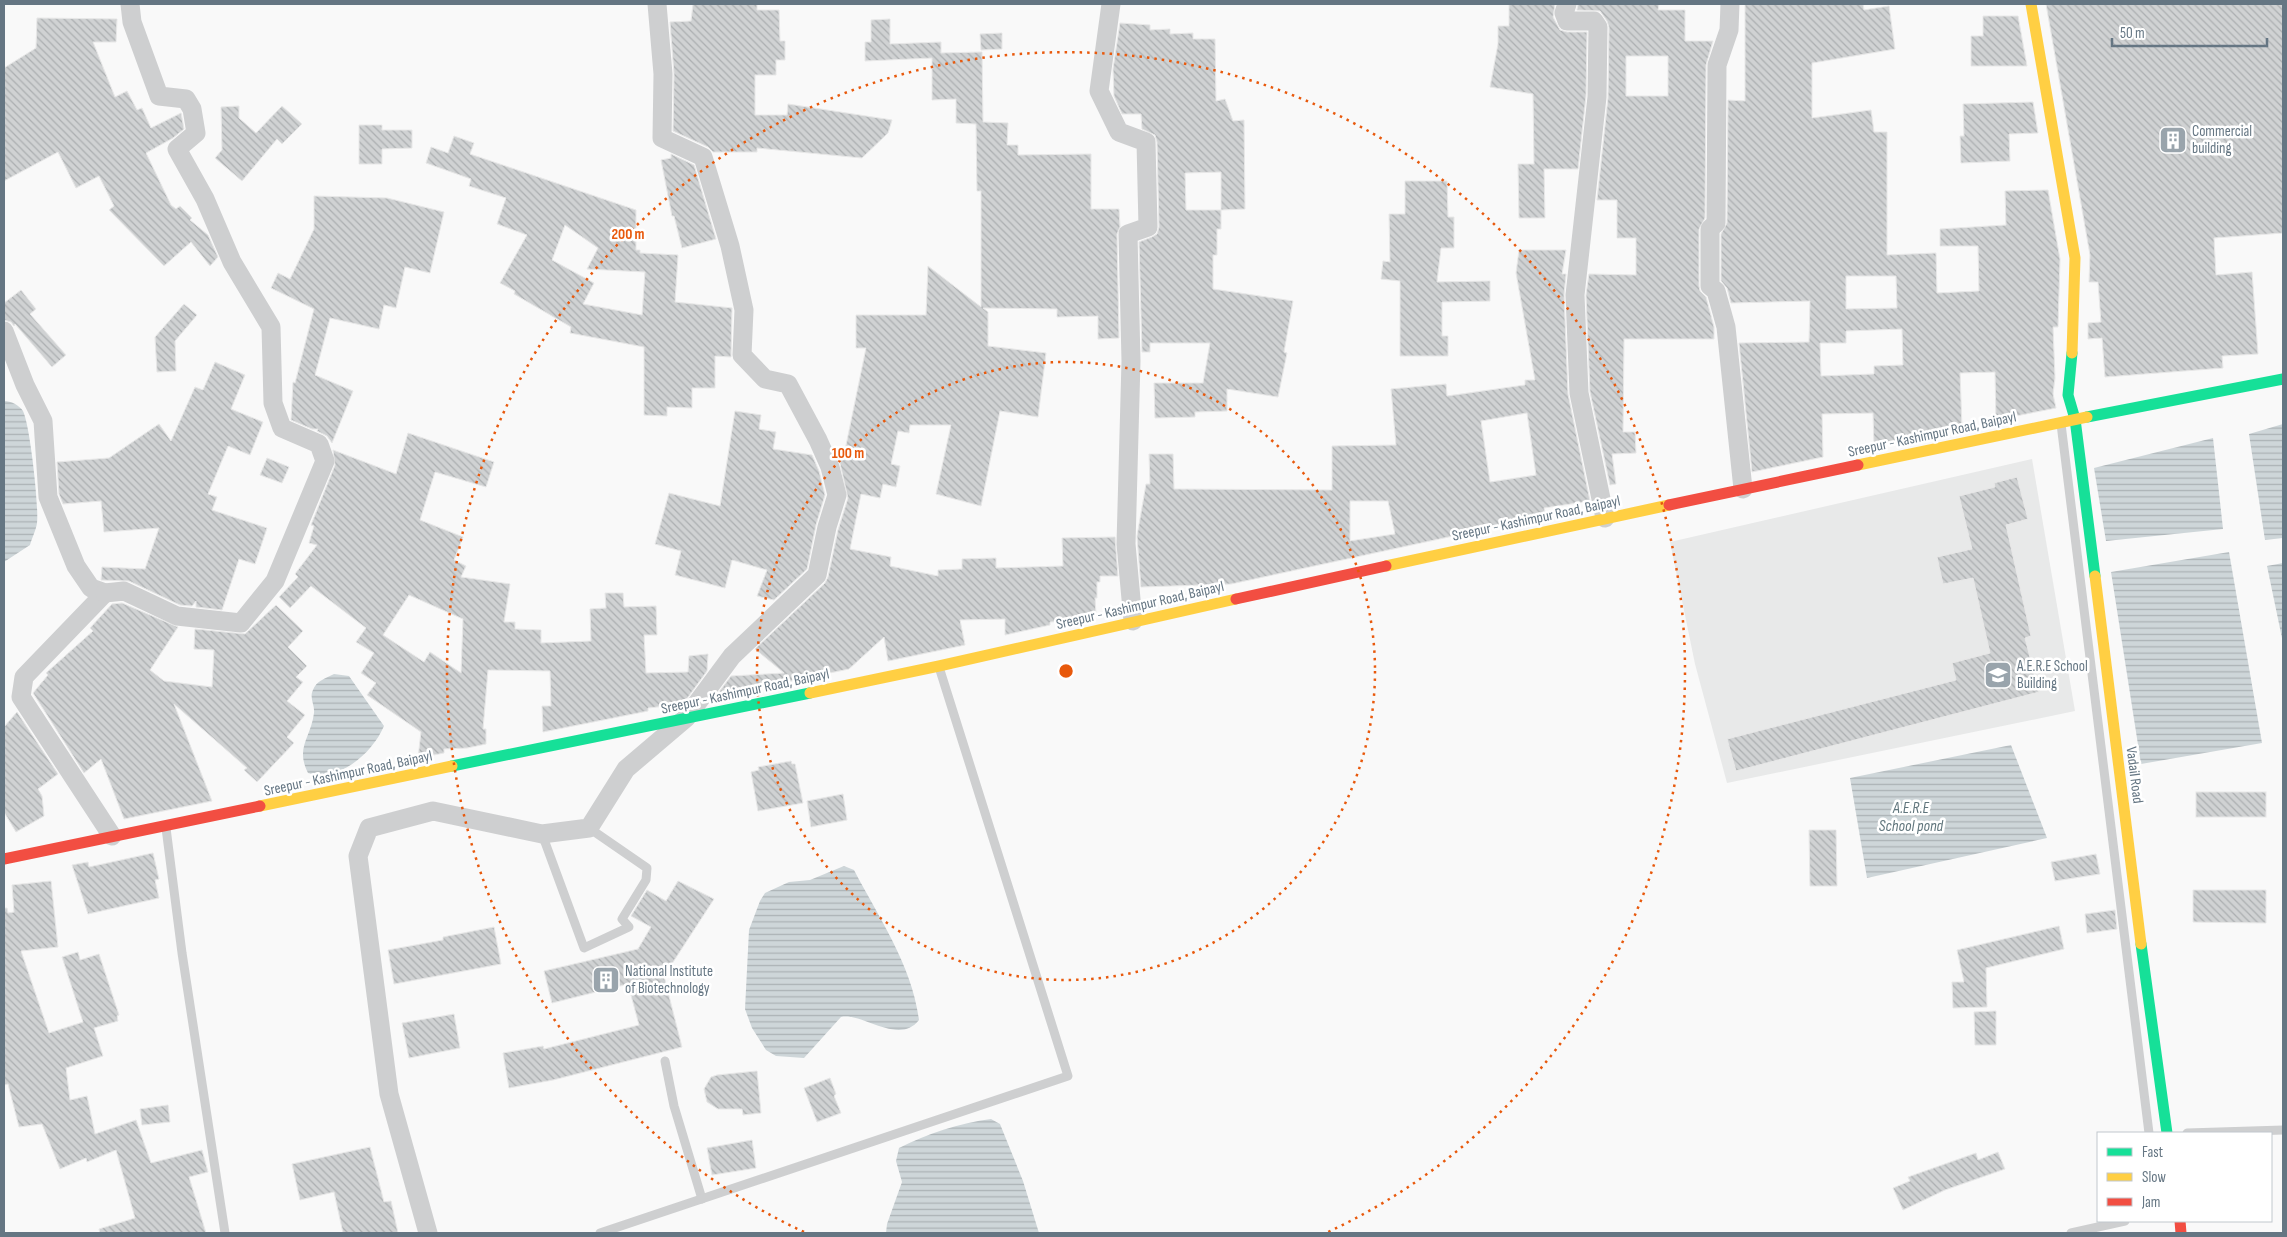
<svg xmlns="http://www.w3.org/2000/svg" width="2287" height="1237" font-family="'Sofia Sans Condensed',sans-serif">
	<defs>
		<pattern id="water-rules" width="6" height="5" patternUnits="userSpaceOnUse" patternTransform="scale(1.25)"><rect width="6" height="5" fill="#ced6d9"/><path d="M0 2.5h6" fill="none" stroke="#abb2b5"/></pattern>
		<pattern id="building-back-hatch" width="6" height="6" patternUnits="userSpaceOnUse" patternTransform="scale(1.25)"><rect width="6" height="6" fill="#d0d2d3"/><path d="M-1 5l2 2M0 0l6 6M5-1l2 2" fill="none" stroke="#acafb1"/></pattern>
	</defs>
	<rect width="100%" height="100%" fill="#f9f9f9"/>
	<path fill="#e8e9e9" d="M2032,459L2075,711L1727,783L1695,664L1670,542Z"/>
	<g fill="url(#water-rules)">
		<path d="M4,401C11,401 19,405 23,411C30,425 39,507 37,523C36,530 32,538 30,545L4,562Z"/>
		<path d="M2283,424V538L2265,540L2249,434Z"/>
		<path d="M2213,438L2223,529L2106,541L2094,468Z"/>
		<path d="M2229,552L2262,743L2141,764L2111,572Z"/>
		<path d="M2283,563V643L2267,566Z"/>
		<path d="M334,674L349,676L384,726C372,754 339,782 308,773C295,747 311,738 314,713C315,705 309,698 313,690C316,681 326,678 334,674Z"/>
		<path d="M2011,745L2047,838L1867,878L1850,778Z"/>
		<path d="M844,866L854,870C879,918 912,965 919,1020C899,1046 862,1012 841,1017L804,1058L776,1056L766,1050L752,1028L745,1009L749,930L760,901L765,893L789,882L810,880Z"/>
		<path d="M991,1119L1000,1124L1023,1181L1039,1233H886L887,1224L902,1182L896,1161L899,1148C926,1134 960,1123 991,1119Z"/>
	</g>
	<g fill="url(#building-back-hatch)" stroke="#e8e8e8" fill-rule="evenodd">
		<path d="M693,4H757V10H779L780,41H785V60H776V75H755V115H787L788,104L892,120L888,133L862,158L757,148V152H713L708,147L673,131L674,74L670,22L691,21Z"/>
		<path d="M1509,4H1555L1553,17L1560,30L1567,32H1587L1586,96L1578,169H1544L1545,218H1519L1518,164H1534L1533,94L1490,87L1498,44V26H1509Z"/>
		<path d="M1578,4H1659L1658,10H1685V41H1713L1706,65L1705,218L1699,229V286L1700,291L1706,297L1714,327V339H1624L1623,432H1635L1636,453L1612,454L1616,484L1610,485L1590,392L1586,295L1589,274L1636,275V238H1617V200H1597L1608,98L1609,27L1607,21L1600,11L1577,10ZM1626,56H1668V96H1626Z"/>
		<path d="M1745,4H1863L1864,10L1889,6L1895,49L1812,63V118L1871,110L1874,132H1887V255L1936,253L1937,293L1979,291L1978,246H1940V229L2006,225L2005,191L2048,190L2060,259L2058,327H2053L2055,378L2053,394L2056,408L1996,420L1995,372L1960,373L1962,428L1874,446L1873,413L1822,414L1823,457L1752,472L1739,343L1809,342L1810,301L1731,303L1727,288L1721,281V234L1727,223L1728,100L1745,101ZM1846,276H1896L1897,308L1846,309ZM1902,329L1903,365L1874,366V374L1821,376L1820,343H1846V331Z"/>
		<path d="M2046,4H2283V233L2214,238L2216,275L2252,272L2258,354L2222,356L2223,368L2105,377L2102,338L2088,339V323L2101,322L2098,282H2089L2090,255Z"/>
		<path d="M1983,16H2018L2027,66H1971V36H1983Z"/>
		<path d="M37,18L117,19L116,42H93L115,97L127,91L137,110L142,108L151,128L181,113L184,129L173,138L146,153L171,205L176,209L180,206L192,218L190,220L208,235L218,257L210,266L191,242L164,266L109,210L114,206L99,176L76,188L58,152L4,181V68L36,48Z"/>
		<path d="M890,19V44L941,42V53L982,52L983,122L1008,123L1007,145H1018V155L1091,154V209H1119L1120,227L1117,234L1119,338L1098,339V316L1057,317V309L983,308L988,312V346L1046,353L1038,417L1000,411L981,506L936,494L951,425H910L909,433L898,431L891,464L900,466L896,487L883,484L880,498L861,494L850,549L891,557L890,566L938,576V570L962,569V559L996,558V568L1063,566L1062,538L1115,537L1118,576H1100V582H1097V598H1095L1096,614L1066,621L1050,622V625L1005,635V619L960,620L965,645L888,661L884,637L849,669L720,696L719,692L731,676L784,673L755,649L825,583L828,577L838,530L848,498L839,459L843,460L866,348H856V315H926L928,266L981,307V191H977L976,124L956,123V99L932,100V58L865,61V42H871V20Z"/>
		<path d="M1120,23L1150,25V30L1170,29V34L1193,33V39H1215L1216,101L1225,99L1233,121L1244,120L1245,209L1221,210V172L1185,173L1186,210H1221V229H1217V255H1213V289L1293,301L1284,352L1287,353L1278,397L1227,389V411L1195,412V417L1155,418L1154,383H1203L1210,343H1150V352H1142L1139,242L1152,237L1157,234L1159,227L1157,142L1155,135L1142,129L1141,114H1122L1114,96L1113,69Z"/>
		<path d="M1002,33V49L981,50L980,34Z"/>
		<path d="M2033,102L2038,133L2009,134L2010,161L1961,163L1960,136H1964L1963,104Z"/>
		<path d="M239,106V118L256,133L282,106L302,124L282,144L277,139L242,181L215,158L222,150L221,107Z"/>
		<path d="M359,125H382V130H412V148L382,149V164H359Z"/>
		<path d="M454,136L474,143L470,154L636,210V250H640V253L678,255L675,302L732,308L731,357L715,356V388H692V408L667,407V416L644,415V347L570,333L571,327L514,294L515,291L500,283L527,235L497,224L506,198L469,186L471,179L426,163L431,147L448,153ZM565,225L598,248L587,269L645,272L642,315L583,304L594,283L552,260Z"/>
		<path d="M671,154L694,165L716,239L682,248L674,216H672L661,160L671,158Z"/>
		<path d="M1405,181H1447L1448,217H1454V248H1441L1437,282L1490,281V301L1442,302V336H1448V356H1400V281L1381,279L1383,261L1390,262L1389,214H1405Z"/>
		<path d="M314,196L387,198L444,212L430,273L405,267L396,308L384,305L379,329L330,318L315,375L353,391L332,443L327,436L317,431L318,429H312L291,420L293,382L295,383L314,309L271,288L278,273L290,279L314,229Z"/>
		<path d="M1519,250H1566L1562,274H1566L1564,295L1568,394L1590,501L1544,508L1546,516L1231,584L1141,587L1137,536L1146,484H1150L1149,454H1173L1174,489L1332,490V446L1396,445L1391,389L1446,384L1447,396L1525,385V380H1535L1516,273ZM1527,413L1536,475L1490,482L1481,421ZM1350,501H1388L1395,534L1350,541Z"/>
		<path d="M21,290L36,309L30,314L66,355L52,367L15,324L14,326L11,322L4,320V303Z"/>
		<path d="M184,304L197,315L175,341L176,371L157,372L155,337Z"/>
		<path d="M215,362L245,375L231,409L263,422L250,455L228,446L208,494L217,497L212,510L267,528L255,564L239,559L222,610L196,607V601L192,606L180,605L129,581L101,580L102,567L145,569L159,528L104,532L101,501L63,504L59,494L57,462L109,458L159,424L171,441L195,387L203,390Z"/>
		<path d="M735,411L761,415L759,429L776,432L773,449L812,455L819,471L825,495L816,525L807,569L774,600L757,596L767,570L732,560L725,588L675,575L681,551L655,544L669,493L720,506Z"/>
		<path d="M408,433L494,462L486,487L435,472L420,520L463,537L454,560L466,566L461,577L510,584L504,622H515V629L541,630V643L591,641L590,609L606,608L605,593H623L624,607L656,606L657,635H644L646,673L688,672L689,656L708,654L707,671L683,704L648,708V711L543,732L542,706H551L550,671L488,670L483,729H486V744L467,748L444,749V753L418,758L421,732L367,695L376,683L361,673L374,653L356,642L366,628L311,586L290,608L279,597L298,577L295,574L317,545L309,543L314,526L311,525L335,465L333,450L396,474ZM409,595L463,619L461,673L430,652L424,662L383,635Z"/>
		<path d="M267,458L289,467L282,483L260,475Z"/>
		<path d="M2017,477L2028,519L2006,525L2031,636L2025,638L2039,692L1736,771L1727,739L1956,680L1952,663L1990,653L1973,578L1943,584L1937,557L1972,549L1959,496L1995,487L1994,483Z"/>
		<path d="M122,603L178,627L150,670L164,681L212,687L214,650L194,649L195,629L245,634L276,605L303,631L288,647L307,666L296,677L303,682L287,701L305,715L287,737L294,743L257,782L244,770L247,768L174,704L212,801L124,819L101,759L84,773L33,693L48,675L46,673L93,631L90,628L112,604Z"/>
		<path d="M17,712L58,774L38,789L42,796L44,816L16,832L4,812V727Z"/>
		<path d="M791,761L792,764H795L803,803L758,811L751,772L759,770L758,767Z"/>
		<rect x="2196" y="792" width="70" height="25"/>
		<path d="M843,794L847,820L811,827L807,801Z"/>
		<path d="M1809,830H1836L1837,886H1810Z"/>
		<path d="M153,853L159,879L155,880L159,898L88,914L72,865L88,862L89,867Z"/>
		<path d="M2096,854L2100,874L2055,881L2051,862Z"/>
		<path d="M51,881L58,947L21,951L49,1033L83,1022L62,957L78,952L80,960L99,954L119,1015L117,1016L118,1021L94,1028L103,1056L66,1068L70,1100L87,1096L95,1134L136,1120L151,1163L202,1150L208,1172L189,1177L206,1233H100L99,1229L135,1218L116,1150L87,1162L86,1158L60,1169L42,1124L19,1127L8,1084L4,1085V908H7L8,913L14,912L12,885Z"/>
		<path d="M678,881L714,899L664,976L682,1047L553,1080L509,1088L503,1053L543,1046L544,1049L639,1025L628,984L552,1003L544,971L638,949L651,927L631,916L647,890L666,901Z"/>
		<path d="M2193,890H2266V923L2193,922Z"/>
		<path d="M2115,910L2117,929L2087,933L2085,914Z"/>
		<path d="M2059,926L2064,949L1986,968L1987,1007L1953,1008L1952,982H1964L1957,950Z"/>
		<path d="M494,927L501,964L394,984L388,950L443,940V937Z"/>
		<path d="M1996,1011V1045H1975L1974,1012Z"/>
		<path d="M454,1014L460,1048L409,1058L402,1023Z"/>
		<path d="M757,1071L761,1113L743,1115L742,1109H718L707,1102L704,1089L711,1077L717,1075Z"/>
		<path d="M830,1078L836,1094L834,1096L841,1113L817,1122L804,1088Z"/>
		<path d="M168,1105L170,1122L142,1125L140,1109Z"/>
		<path d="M752,1140L756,1168L712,1175L707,1148Z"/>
		<path d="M370,1147L384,1202L391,1201L398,1233H343L334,1192L300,1200L292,1164Z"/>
		<path d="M1998,1152L2005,1169L1945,1190L1903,1210L1893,1188L1910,1181L1908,1177L1976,1153L1978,1160Z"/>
	</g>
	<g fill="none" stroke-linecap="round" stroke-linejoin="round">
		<g stroke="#cecfd0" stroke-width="9">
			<path d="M2061,424L2149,1133"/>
			<path d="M166,828L182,953L225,1233"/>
			<path d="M542,834L584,948L629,927L622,919L646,880L647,868L589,828"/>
			<path d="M665,1061L674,1106L702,1199"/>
			<path d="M2187,1133L2283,1130"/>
			<path d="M600,1233L1068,1076L939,667"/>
			<path d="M2071,1233L2125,1221"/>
		</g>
		<g stroke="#cecfd0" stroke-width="19">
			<path d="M1111,4L1099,91L1119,132L1146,142L1148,227L1128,234L1131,361L1126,544L1133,621"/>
			<path d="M1567,4L1564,13L1567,21H1594L1598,27L1597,97L1575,295L1579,393L1605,518"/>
			<path d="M1730,4L1729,30L1717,65L1716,223L1710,229V286L1716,291L1726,327L1743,489"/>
			<path d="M4,331L25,385L43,421L48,497L76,566L91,588L105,593L24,677L21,697L112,836"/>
			<path d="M105,593L124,591L177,616L241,623L275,581L325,461L319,444L282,428L273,403L271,327L232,262L205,199L177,149L196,133L192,109L186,99L159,96L132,22L130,4"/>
			<path d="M428,1233L389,1094L358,856L369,828L433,811L542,834L589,828L626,769L686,718L732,656L817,575L827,527L837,495L830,467L818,440L788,384L765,379L742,355L744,310L730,246L703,157L662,138L663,74L657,4"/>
		</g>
		<g stroke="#16e098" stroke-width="11">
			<path d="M2072,353L2068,395L2075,419L2095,576"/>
			<path d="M2087,417L2283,379"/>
			<path d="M452,766L810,693"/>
			<path d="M2141,944L2167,1133"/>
		</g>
		<g stroke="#ffcf43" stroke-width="11">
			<path d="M2031,4L2075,258L2072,353"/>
			<path d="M1858,465L2087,417"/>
			<path d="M1386,566L1669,505"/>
			<path d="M2095,576L2141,944"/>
			<path d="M810,693L939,666L1236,599"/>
			<path d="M260,806L452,766"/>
		</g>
		<g stroke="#f24e42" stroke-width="11">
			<path d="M1669,505L1858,465"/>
			<path d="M1236,599L1386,566"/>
			<path d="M4,859L260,806"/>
			<path d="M2180,1221L2181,1233"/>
		</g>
	</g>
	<g fill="none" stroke="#e8590c" stroke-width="2.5" stroke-dasharray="2.5 5">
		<circle cx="1066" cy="671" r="309"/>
		<path d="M804 1232A619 619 0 1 1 1328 1232"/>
	</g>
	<defs>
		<g id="building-square" transform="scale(1.4375)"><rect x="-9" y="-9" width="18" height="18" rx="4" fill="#99a4ac" stroke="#fff"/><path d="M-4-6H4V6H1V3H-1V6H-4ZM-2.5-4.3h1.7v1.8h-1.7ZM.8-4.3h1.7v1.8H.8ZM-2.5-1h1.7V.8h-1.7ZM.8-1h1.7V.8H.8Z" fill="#fff"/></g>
		<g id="university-square" transform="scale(1.4375)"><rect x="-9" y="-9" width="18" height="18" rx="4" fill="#99a4ac" stroke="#fff"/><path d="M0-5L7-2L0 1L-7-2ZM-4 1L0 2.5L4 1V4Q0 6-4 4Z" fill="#fff"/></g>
	</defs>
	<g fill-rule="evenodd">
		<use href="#building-square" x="2173" y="140"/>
		<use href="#university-square" x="1998" y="675"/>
		<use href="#building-square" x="606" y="980"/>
	</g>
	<g text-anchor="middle" stroke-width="5" stroke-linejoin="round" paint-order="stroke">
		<g font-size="15" fill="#657683" stroke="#fff" text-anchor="start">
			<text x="2192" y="136">Commercial<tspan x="2192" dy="17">building</tspan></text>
			<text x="2017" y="671">A.E.R.E School<tspan x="2017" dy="17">Building</tspan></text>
			<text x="625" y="976">National Institute<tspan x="625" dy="17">of Biotechnology</tspan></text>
		</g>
		<g font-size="15" fill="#657683" stroke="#fff">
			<text transform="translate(1932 434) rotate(-12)" y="5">Sreepur - Kashimpur Road, Baipayl</text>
			<text transform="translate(1536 518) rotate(-12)" y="5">Sreepur - Kashimpur Road, Baipayl</text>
			<text transform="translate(1140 605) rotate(-13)" y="5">Sreepur - Kashimpur Road, Baipayl</text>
			<text transform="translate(745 691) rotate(-12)" y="5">Sreepur - Kashimpur Road, Baipayl</text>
			<text transform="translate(348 773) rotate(-12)" y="5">Sreepur - Kashimpur Road, Baipayl</text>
			<text transform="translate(2135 775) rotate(83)" y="5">Vadail Road</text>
		</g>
		<g font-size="16" font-style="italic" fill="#60757c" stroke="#fff">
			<text x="1911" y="813">A.E.R.E<tspan x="1911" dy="18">School pond</tspan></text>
		</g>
	</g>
	<circle cx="1066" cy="671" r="8" fill="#e8590c" stroke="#fff" stroke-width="2.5"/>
	<g font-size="15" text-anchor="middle" font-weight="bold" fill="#e8590c" stroke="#fff" stroke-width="5" stroke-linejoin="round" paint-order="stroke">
		<text x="628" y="239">200 m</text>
		<text x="848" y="458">100 m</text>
	</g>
	<rect width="2287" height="1237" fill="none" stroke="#657683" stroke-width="10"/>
	<rect x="2097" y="1132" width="175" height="90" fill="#ffffff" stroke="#c1c8cd"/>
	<rect x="2107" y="1148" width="25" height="8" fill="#16e098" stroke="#c1c8cd"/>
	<text x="2142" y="1157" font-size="15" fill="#657683">Fast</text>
	<rect x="2107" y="1173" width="25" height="8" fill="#ffcf43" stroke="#c1c8cd"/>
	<text x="2142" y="1182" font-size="15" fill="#657683">Slow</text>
	<rect x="2107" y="1198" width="25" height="8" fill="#f24e42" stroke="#c1c8cd"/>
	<text x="2142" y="1207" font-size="15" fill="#657683">Jam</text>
	<path d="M2112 38v8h155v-8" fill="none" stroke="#657683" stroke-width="2.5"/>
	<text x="2120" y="38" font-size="15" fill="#657683" stroke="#ffffff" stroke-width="4" paint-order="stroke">50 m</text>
</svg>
